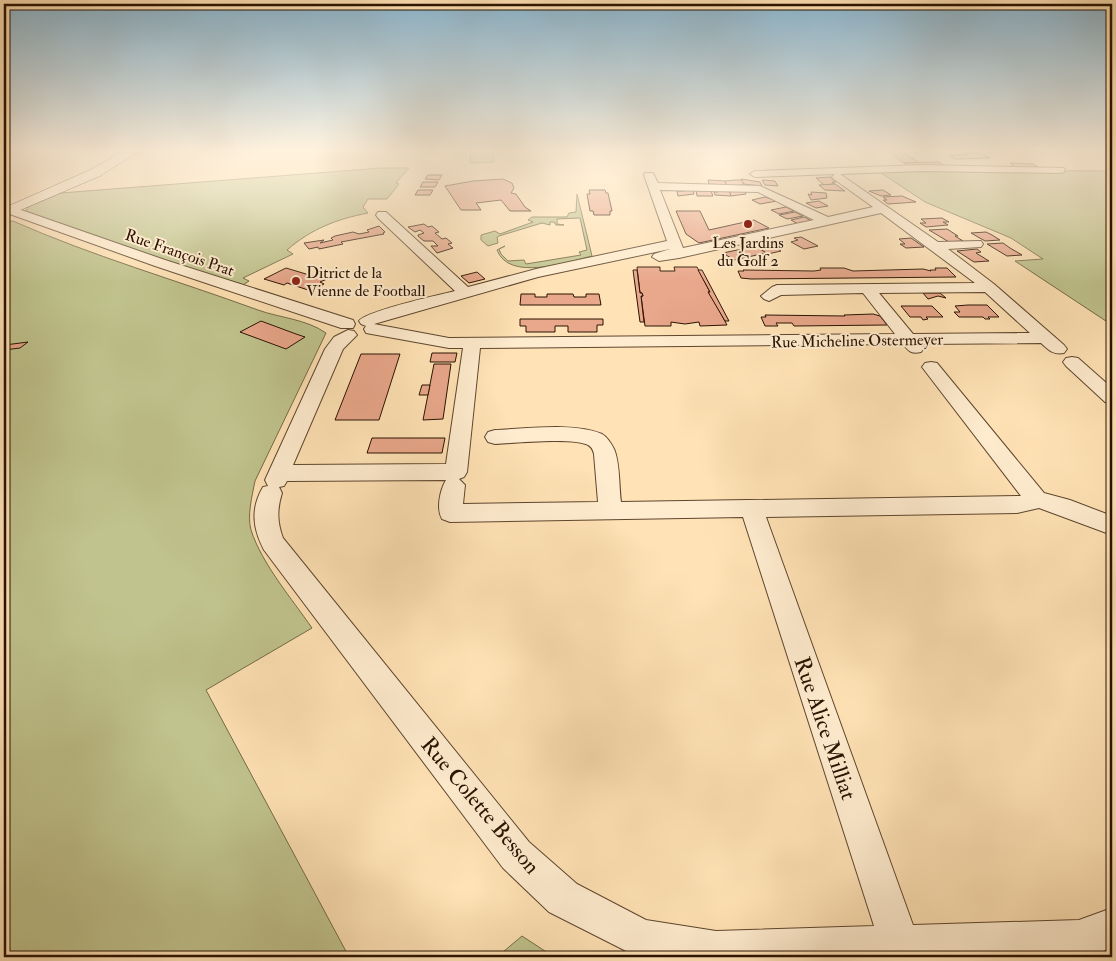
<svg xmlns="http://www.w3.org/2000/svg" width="1116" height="961" font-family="'IM FELL Double Pica',serif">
	<rect width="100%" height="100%" fill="#ffe2b5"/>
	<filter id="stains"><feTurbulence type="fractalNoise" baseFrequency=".004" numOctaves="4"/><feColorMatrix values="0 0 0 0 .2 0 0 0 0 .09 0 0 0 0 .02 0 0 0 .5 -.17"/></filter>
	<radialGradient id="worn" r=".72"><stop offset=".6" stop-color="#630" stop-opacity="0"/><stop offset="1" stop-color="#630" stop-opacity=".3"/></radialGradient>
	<g fill="#c0c38d" stroke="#746a46">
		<path d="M470,149H493L494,162L470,163Z"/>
		<path d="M381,168H409L396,183L399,184L387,199H368L363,207L368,213C337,219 311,229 287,250L293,254L243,278L249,281L243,285L106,241L28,213L26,210L29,206L61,193Z"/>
		<path d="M945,170L1112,171V325L1015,261L1043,259L1011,238L925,202L878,171Z"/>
		<path d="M577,194L592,256C567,262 509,282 497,250L505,246L499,249L501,254L508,261L524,260L526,264L581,255L579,252L587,250L580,218L557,219V224L564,225H556L554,222H550V225L542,223L499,236L497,237L498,243L488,246L481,240V235L495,231L500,234L533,222L528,220L532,217H567L569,213L576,212Z"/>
		<path d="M13,221C92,256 176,280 258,310C280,318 306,319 326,333L255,481C252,496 247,516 251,530C262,564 292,599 312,628L206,690L349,957H4V222Z"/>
		<path d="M522,936L554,957H497Z"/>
	</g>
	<g fill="#e9a78b" stroke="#291200">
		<path d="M885,149H908H899L919,163H904Z"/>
		<path d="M964,153H979L990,158L955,159L948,155H967Z"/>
		<path d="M939,162L944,166L909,167L904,163Z"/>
		<path d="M1010,163L1033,164L1038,167H1015Z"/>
		<path d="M428,175H442L439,180L425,179Z"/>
		<path d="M830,177L836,182H832L835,184L824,185L816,178Z"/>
		<path d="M503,179L512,183L514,188L511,193L516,194L525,207L531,211H510L501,200L476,203L481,210H461L445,186L473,181Z"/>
		<path d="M741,179L760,182L762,186L743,184Z"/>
		<path d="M708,180L725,181L727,185L709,184Z"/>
		<path d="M736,180H742L744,185L727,186L725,181Z"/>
		<path d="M762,180L775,181L778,186L765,185Z"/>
		<path d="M423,182H438L435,187H420Z"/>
		<path d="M835,184L845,191L825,190L819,185Z"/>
		<path d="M684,189H693L694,194L678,196L677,191H684Z"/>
		<path d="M696,189L711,191L713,196H697Z"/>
		<path d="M418,190H433L430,195H415Z"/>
		<path d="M589,190H605L606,193H608L612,211H610V215H594L593,211H590L587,194H590Z"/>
		<path d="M718,190H729L731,196L715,195L714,192H718Z"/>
		<path d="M729,190L745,191L746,194L731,196Z"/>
		<path d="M883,190L891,195L881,196L869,191Z"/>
		<path d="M811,192L826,193L827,198L811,200L808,194L812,195Z"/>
		<path d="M902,196L916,202L888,204L883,200H887L883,197Z"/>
		<path d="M765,197L777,201L760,204L752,200Z"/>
		<path d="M819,201L828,206L816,208L806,203Z"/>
		<path d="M786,207L794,211L779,214L771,210Z"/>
		<path d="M676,211H700L709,230L754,220L769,228L699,243L686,234Z"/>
		<path d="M795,212L803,216L787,219L779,215Z"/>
		<path d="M804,217L812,221L798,224L791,220Z"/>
		<path d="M942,218L949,222H943L948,225L926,227L920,223H926L921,219Z"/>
		<path d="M424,224L428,227L432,226L439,232L435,233L442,239L446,238L452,243L448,244L453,248L437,253L431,246H438L433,241H424L418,236V235L424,233L420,230L415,232L408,227Z"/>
		<path d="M379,226L385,232L383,233L384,234L341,242L343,244L319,249L318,247L309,249L304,243L324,240L320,243L333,240L331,238L335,236L353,232L359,234L369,232L367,230Z"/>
		<path d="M947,229L958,236H955L963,241L949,242L929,230Z"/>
		<path d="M986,232L992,235L1000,240L985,241L971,233Z"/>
		<path d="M801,237L818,246L804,249L791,242L798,240L794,238Z"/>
		<path d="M911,238L924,247L906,248L900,244H905L899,239Z"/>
		<path d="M1003,243L1010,248L1022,255L1007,256L987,244Z"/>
		<path d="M770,244L781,251L768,254L755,246Z"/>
		<path d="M756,246L766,253L734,260L723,253Z"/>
		<path d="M977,249L981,252L976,253L989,261L974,262L957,251Z"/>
		<path d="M637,267H660V271H675L674,267H697L710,292H708L711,295L727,325L700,326L699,322L685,324L671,322V326H645L641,296H643L642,293H640Z"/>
		<path d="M286,268L306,274L327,279L320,282L324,284L311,291L287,283L284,285L264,279Z"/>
		<path d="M820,268H844L853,271L923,269L931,271L930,270H936L935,268H947L956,277L751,279L741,278L738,271H744L743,270L814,271L821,270Z"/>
		<path d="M633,270H637L640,293H642L643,296H641L644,322H640Z"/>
		<path d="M698,270H702L729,321H725L708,292H710Z"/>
		<path d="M477,272L485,279L469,283L461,276Z"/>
		<path d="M923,293H940L946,298L938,296L928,299Z"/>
		<path d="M521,294H535V297H547V294H573L574,297H586V294H599L601,305H520Z"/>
		<path d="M968,305H987L999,317H988L990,319H985L983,317H959L954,312H960L955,306Z"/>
		<path d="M901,306H932L943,317H926L928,319L923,320L921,317H910Z"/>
		<path d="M873,314L880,316L887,325L794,326L792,323H776L778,326H765L761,317H766L765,315L845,316L844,315Z"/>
		<path d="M520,319H603V325H597V332H568V326H555V332H526V326H520Z"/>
		<path d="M261,321L296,334L305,337L286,349L240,332Z"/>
		<path d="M28,342L20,348L4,350L5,345Z"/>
		<path d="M432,353H457L455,362H430Z"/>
		<path d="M361,354H400L379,420H335Z"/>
		<path d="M434,364H451L443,419L423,420Z"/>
		<path d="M422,385H430L428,395H419Z"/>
		<path d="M372,438H445L442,453H367Z"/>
	</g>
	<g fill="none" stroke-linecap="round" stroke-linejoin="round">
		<g stroke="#5e462d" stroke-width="2">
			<g id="street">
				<path d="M922,165L1064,168L1065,170L1064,172L1060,173L922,171L840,174L938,242L981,241L983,244L981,247L948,249L994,284L1064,345L1067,349L1064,353C1053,355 1049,350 1041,343L921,344L924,348L921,352C912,354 909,352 903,344L480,348L467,472L464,477L459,479L465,485L463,504L598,502L594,454C593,450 592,447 588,445C574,437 514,443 495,444L488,442L485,437L488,432L495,430C525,429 574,422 602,434C607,437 611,443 614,449C620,462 619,487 621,502L1021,496L922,367L925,363L931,362L937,363L1044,493L1070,500L1112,516V535L1039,508L1017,513L766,517L913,925L1079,920L1112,908V948L1086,957H638L549,912L503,868L264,550C253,529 250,509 263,487L268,486L265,480L325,349L334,337L348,330L354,331L357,335L343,349L293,465L446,464L463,348H449L366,333L364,329L366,326L361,324L359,321C366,311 438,295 455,291L378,218L376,215L378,212H386L468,287L536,269L667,241L644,175L645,173H653L658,183L760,186L828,217L873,207L834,179L832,177L835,174L755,177L750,174L755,171ZM660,190L758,192L814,220L683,248ZM881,213L975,283L777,285L772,287L761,296L764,299L769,301L781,295L863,293L895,334L449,338L374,324L538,277L670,249L654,254L652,257L659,261L679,258ZM985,292L1030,333L913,334L879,293ZM446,480C440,490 436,509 442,519L450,522L743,517L874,926L716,931L646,920L577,884L529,842L283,538C277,522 277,509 282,493L279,487L284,486L287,481Z"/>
				<path d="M4,204L165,260L353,320L355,324L353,328H341L155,266L4,212Z"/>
				<path d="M1072,357L1078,358L1112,388V404L1105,402L1066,366L1063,362L1066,358Z"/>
			</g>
		</g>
		<g stroke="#291200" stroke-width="1">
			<path id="secondary" d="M127,149H142L100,176L4,217V208L90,170Z"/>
		</g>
		<use href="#street" fill="#ffeccf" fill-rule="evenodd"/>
		<use href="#secondary" fill="#ffeccf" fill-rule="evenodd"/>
	</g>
	<linearGradient id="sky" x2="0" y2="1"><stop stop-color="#8bb8d3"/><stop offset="0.53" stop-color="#fff2de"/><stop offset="1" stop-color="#fff2de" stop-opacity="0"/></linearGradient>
	<rect width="1116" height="283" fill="url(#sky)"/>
	<g fill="#8f2418" stroke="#ffeccf" stroke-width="2">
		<circle cx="748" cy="224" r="5"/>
		<circle cx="296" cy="281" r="5"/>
	</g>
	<g text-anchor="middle" stroke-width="4" stroke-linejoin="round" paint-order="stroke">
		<g font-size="16" fill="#291200" stroke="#ffeccf">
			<text x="748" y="248">Les Jardins<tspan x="748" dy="18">du Golf 2</tspan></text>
			<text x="306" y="278" text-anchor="start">Ditrict de la<tspan x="306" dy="18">Vienne de Football</tspan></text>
		</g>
		<g font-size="16" fill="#291200" stroke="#ffeccf">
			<text transform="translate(180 252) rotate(19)" y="6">Rue François Prat</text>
			<text transform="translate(857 340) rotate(-1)" y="6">Rue Micheline Ostermeyer</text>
		</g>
		<g font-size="22" fill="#291200" stroke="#ffeccf">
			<text transform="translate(826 728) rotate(71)" y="8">Rue Alice Milliat</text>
			<text transform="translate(481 805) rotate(50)" y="8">Rue Colette Besson</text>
		</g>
	</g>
	<rect width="1116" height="961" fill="none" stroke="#ffe2b5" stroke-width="20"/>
	<rect x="5" y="5" width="1106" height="951" fill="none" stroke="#291200" stroke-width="2.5"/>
	<rect x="10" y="10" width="1096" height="941" fill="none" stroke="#291200"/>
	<rect width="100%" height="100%" filter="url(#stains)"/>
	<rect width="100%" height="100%" fill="url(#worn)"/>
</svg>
